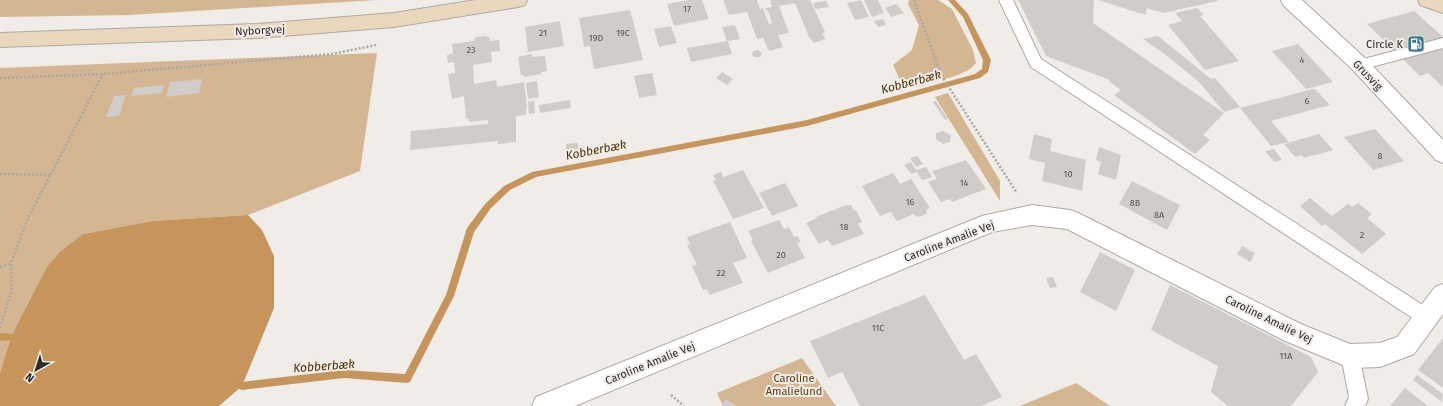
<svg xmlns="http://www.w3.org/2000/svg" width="1443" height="406" font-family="'Fira Sans',sans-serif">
	<rect width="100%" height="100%" fill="#f0ece8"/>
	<g fill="#d4b693">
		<path d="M0,0H377L129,15L0,17Z"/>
		<path d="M909,0H938L952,9L973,50L976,63C965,79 921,84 903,86L893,65L912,50L919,25L908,4Z"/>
		<path d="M377,53L360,171L248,215L152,221L83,234L11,337L0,373V68Z"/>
		<path d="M948,93L1000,181V201L935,97Z"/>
		<path d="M802,358L836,406H723L717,393Z"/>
		<path d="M1076,383L1110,406H1020Z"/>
	</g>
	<path fill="#c5955b" d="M248,215L262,230L274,256V308L242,386L219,406H0V373L11,337L47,267L60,252L83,234L152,221Z"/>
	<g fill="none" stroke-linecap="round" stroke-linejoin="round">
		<g fill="#c5955b" fill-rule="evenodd">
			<path d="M948,0H955L968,14L991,60L988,72L980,78L807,126L536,177L510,190L491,208L474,232L454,296L410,382L407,383L344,378L242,390L239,389L237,386L239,383L242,382L344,370L405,374L446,295L467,228L485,204L504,186L532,172L807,120L975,74L982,69L983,60L963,17Z"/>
			<path d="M0,333L14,334L15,337L14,340L0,341Z"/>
		</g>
	</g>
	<g fill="#d0ccc8">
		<path d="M689,0H702L709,19L674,26L667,4Z"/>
		<path d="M723,0H757L760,9L763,8L769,24L772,23L769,13L765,8L772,7L770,0H810L825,32L822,34L826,39L814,43L809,37L795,3L779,6L789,33L778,35L783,47L769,51L763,38L757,39L747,12L729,15Z"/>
		<path d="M861,0L869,17L855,20L847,3Z"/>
		<path d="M864,0H878L884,13L872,17Z"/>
		<path d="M1018,0H1094L1093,23L1224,113L1203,135L1210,140L1195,154L1114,95L1121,90L1109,81L1110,80L1046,56Z"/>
		<path d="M1099,0H1217L1218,1L1163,13L1147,8L1145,15Z"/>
		<path d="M826,1L829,7L815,9L813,3Z"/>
		<path d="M896,4L904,13L891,17L885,8Z"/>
		<path d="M1197,8L1204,15L1200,16L1239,61L1205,70L1168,25L1182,21L1175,13Z"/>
		<path d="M630,10L643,60L594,69L590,46L584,47L579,18Z"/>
		<path d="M1414,11L1443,37V87L1428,73L1420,76L1367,24Z"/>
		<path d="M883,19L886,25L878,27L874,21Z"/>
		<path d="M560,21L564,46L528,52L525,27Z"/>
		<path d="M735,25L740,39L728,41L732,54L691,62L687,48L727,41L722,27Z"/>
		<path d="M671,26L677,43L659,47L654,29Z"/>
		<path d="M484,36L489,37L490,41L499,40L500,51L491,52L492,62L473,65L474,84L496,80L497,87L524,82L527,108H526V115L516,116V142L498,144V141L410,150L411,131L488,124V120L469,122L468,118L466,119L464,96L452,99L448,74L455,73L454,62L448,63L447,55L453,54L452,44L473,41L476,37Z"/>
		<path d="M1158,36L1211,79L1215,78L1240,107L1224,112L1199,82L1166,55L1143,39Z"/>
		<path d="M1298,44L1333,82L1306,89L1272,51Z"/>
		<path d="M758,50L762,53L760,57H755L752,55L753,51Z"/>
		<path d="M532,54V57L545,56L547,71L541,72V74L524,77V75H521L518,57Z"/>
		<path d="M722,72L733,79L727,85L716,78Z"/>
		<path d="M652,73L657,95L639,98L634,76Z"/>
		<path d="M202,79L199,93L166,97L170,82Z"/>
		<path d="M537,81L539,97L528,99L526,83Z"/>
		<path d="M164,85L162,93L131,96L134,88Z"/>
		<path d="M1313,89L1316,90L1330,105L1271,121L1289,142L1271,146L1240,108Z"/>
		<path d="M126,95L119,116L106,117L114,96Z"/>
		<path d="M570,100L571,108L540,113L539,105Z"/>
		<path d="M534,101L535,113L529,114L528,102Z"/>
		<path d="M936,101L948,119L945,120L933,102Z"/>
		<path d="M1375,129L1404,161L1373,170L1344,137Z"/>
		<path d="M943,131L951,135L950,142L943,144L936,139V133Z"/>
		<path d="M1034,134L1052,139L1050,151L1086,160L1082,191L1042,181L1045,163L1029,159Z"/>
		<path d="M1319,134L1333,150L1304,158L1302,155L1295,157L1284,144Z"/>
		<path d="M578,143V156L566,157V144Z"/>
		<path d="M1099,147L1121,155L1116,180L1098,174L1101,162L1096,160Z"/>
		<path d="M1274,149L1282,160L1274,162L1265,151Z"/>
		<path d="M917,156L923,164L916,167L910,158Z"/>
		<path d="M966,160L986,189L952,202L950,199L941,202L928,182L937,179L932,171Z"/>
		<path d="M911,162L916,170L926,167L932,177L922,180L917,172L911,174L904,165Z"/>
		<path d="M743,170L764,208L733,219L713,181L716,180L713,175L721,172L723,177Z"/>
		<path d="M893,173L900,184L911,179L930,208L926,210L927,214L918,217L913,214L897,221L891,212L880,216L862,186Z"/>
		<path d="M1132,181L1180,205L1167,230L1119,204Z"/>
		<path d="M785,183L798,206L772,216L759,193Z"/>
		<path d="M1310,198L1332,216L1348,204L1352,207L1358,203L1372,214L1367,218L1386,234L1362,254L1325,224L1322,226L1300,206Z"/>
		<path d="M846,205H851L854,211L856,210L862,222L858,224L864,234L832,246L828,240L819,244L806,223L817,218L816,217Z"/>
		<path d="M779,220L784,229L789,227L794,237L797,236L801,242L797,243L805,258L768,273L751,241L753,240L748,231Z"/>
		<path d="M730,222L747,258L733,263L743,283L710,295L707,289L703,290L692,266L697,265L687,245L690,244L687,237Z"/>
		<path d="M1242,246L1255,253L1250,262L1237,254Z"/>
		<path d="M1100,252L1135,270L1116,311L1080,292Z"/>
		<path d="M1053,277L1057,287L1050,288L1046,278Z"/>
		<path d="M1170,285L1311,357L1318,372L1291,406H1228L1211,392L1218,366L1151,330Z"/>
		<path d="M925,295L964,360L976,354L1002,397L981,406H860L842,372L828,378L810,341Z"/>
		<path d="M1443,338V388L1418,370Z"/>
		<path d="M1417,375L1443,394L1442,402L1413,380Z"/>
		<path d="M1405,388L1428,406H1390Z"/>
		<path d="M726,399L737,406H721Z"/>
	</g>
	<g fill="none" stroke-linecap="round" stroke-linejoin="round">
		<g stroke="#ada9a5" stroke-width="2">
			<g id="lane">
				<path d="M999,0H1013L1041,59L1432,311L1435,317L1432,323L1426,325L1420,323L1031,67Z"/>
				<path d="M1443,38V48L1360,70L1355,69L1353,65L1355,61L1360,60Z"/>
				<path d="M1350,348L1356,350L1359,356L1368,399L1365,406H1345L1349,397L1341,356L1344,350Z"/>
			</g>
		</g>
		<g stroke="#ada9a5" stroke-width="2">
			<g id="street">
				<path d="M1281,0H1302L1367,60L1443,140V163L1436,160L1353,70L1283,5Z"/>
				<path d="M1032,205L1070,210L1078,213L1301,324L1350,344L1380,343L1397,337L1435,287L1443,284V314L1414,354L1380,367L1350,368L1283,340L1067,229L1032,225L992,232L575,406H532L536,397L982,216Z"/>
			</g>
		</g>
		<g stroke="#ada9a5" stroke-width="2">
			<g id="secondary">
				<path d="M476,0H527L525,5L518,7L394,27L258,38L0,47V33L258,24L394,13Z"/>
				<path d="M1418,0H1443V13L1420,5Z"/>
			</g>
		</g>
		<g stroke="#aaa7a4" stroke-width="2.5" stroke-dasharray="2 2" stroke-linecap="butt">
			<path d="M914,0L941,75L1017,193"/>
			<path d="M0,78L103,74L332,54L376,45"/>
			<path d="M0,174L50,175"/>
			<path d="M0,267L11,263"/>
			<path d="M0,328L11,293V263L28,218L103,74"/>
			<path d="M671,395L684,406"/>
		</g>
		<use href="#lane" fill="#fff" fill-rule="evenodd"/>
		<use href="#street" fill="#fff" fill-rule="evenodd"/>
		<use href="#secondary" fill="#ead8be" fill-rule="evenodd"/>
	</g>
	<defs>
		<g id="fuel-square" transform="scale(0.9)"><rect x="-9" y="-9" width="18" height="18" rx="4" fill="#39798d" stroke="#f0ece8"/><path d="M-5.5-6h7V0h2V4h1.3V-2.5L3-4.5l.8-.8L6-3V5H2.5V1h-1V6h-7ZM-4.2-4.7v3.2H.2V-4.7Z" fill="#fff"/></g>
	</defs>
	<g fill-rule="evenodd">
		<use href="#fuel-square" x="1416" y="44"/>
	</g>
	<g text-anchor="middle" stroke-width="4" stroke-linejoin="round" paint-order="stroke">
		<g font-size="9" fill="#555251">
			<text x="687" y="12">17</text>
			<text x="543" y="36">21</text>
			<text x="623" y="36">19C</text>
			<text x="596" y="41">19D</text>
			<text x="471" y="53">23</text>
			<text x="1302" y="63">4</text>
			<text x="1307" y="104">6</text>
			<text x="1380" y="159">8</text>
			<text x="1068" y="177">10</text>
			<text x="964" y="186">14</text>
			<text x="910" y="205">16</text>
			<text x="1135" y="206">8B</text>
			<text x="1159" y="218">8A</text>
			<text x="844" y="230">18</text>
			<text x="1362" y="238">2</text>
			<text x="781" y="258">20</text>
			<text x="721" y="276">22</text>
			<text x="878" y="331">11C</text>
			<text x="1286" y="359">11A</text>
		</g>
		<g font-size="11" fill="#2c2a29" stroke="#f0ece8">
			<text transform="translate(260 30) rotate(-3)" y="4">Nyborgvej</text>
			<text transform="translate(1368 75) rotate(46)" y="4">Grusvig</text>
			<text transform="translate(949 241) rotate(-21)" y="4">Caroline Amalie Vej</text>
			<text transform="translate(1269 319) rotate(26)" y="4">Caroline Amalie Vej</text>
			<text transform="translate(650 363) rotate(-22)" y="4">Caroline Amalie Vej</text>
		</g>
		<g font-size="11" fill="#2c2a29" stroke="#f0ece8" text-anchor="end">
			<text x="1403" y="48">Circle K</text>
		</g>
		<g font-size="11" fill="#5b3a0a" stroke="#f0ece8">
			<text x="794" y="382">Caroline<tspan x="794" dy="13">Amalielund</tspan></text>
		</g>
		<g font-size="12" font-style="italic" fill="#4f2f00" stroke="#f0ece8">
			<text transform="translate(911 82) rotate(-15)" y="4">Kobberbæk</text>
			<text transform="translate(596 150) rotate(-11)" y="4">Kobberbæk</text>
			<text transform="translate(324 366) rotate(-4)" y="4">Kobberbæk</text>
		</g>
	</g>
	<g transform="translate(36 370) rotate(219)" stroke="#f0ece8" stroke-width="3" paint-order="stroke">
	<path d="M0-3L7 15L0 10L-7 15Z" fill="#2c2a29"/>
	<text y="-6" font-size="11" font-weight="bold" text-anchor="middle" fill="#2c2a29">N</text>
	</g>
</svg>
